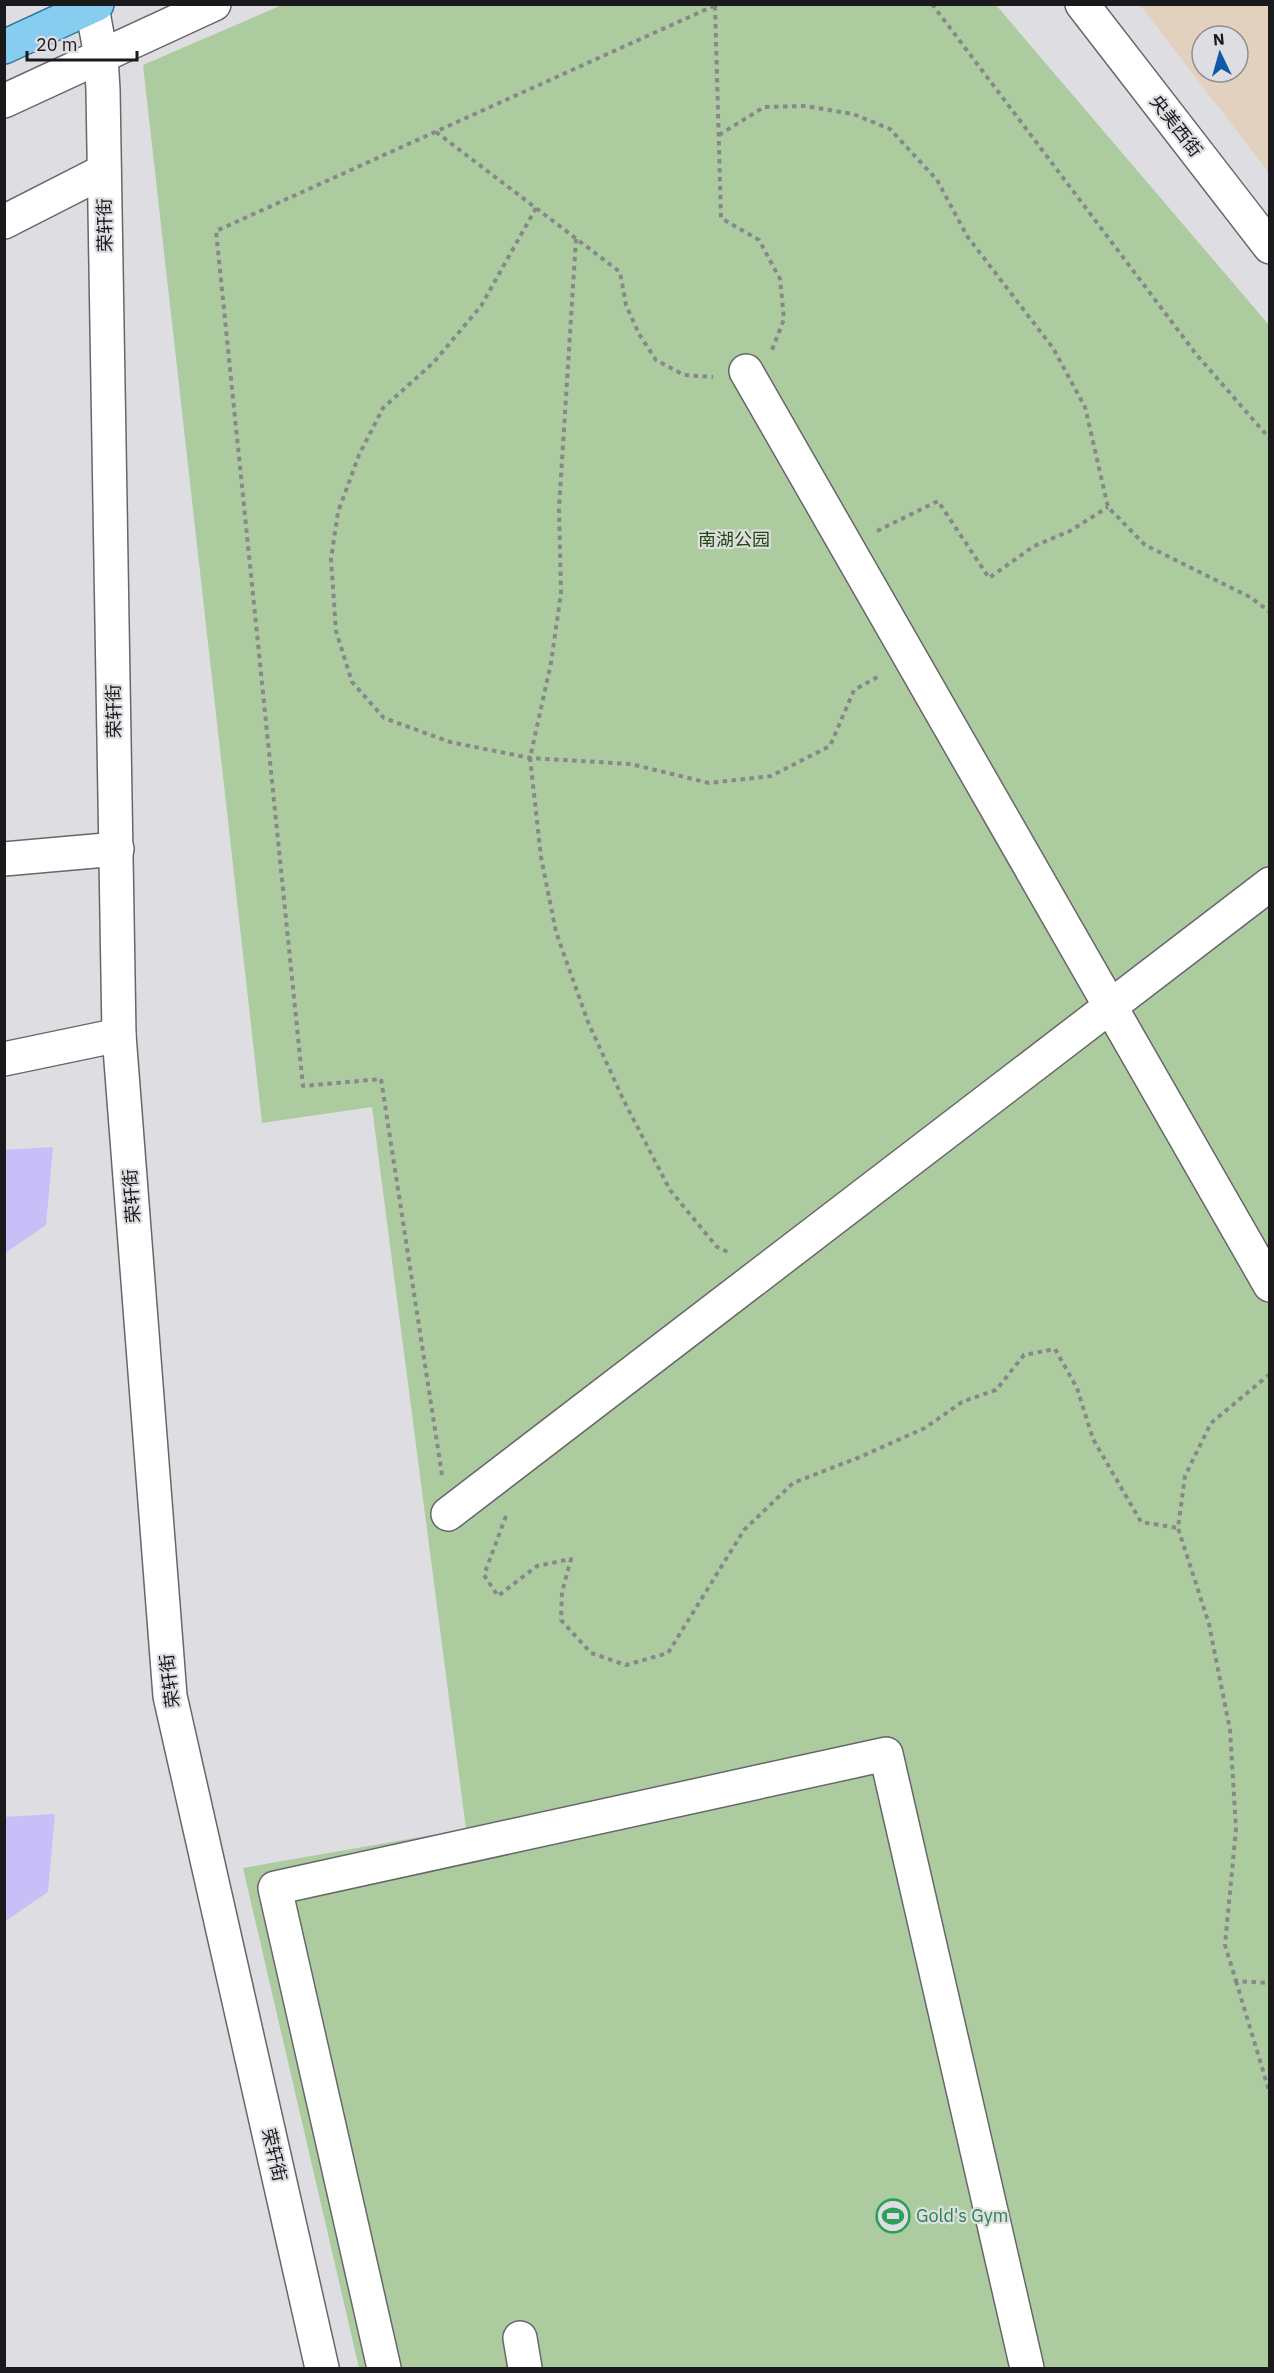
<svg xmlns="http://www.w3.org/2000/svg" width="1274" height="2373" font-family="'IBM Plex Sans','Noto Sans SC',sans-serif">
	<rect width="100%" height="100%" fill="#dedee2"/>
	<path fill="#e3d1c0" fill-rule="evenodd" d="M1140,5H1269V173ZM1202,36H1238V72H1202Z"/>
	<path fill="#accca0" d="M282,5H996L1269,325V2368H359L243,1868L466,1829L372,1107L262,1123L143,65Z"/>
	<g fill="#c8bff8">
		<path d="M53,1147L46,1225L4,1254V1150Z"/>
		<path d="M55,1814L48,1892L4,1922V1817Z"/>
	</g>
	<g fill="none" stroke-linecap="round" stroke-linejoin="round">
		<g stroke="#67666a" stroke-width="36">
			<g id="minor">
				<path d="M1082,4L1270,247"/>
				<path d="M92,7L101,56L103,90L119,1035L170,1696L322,2368"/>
				<path d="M4,101L214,4"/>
				<path d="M4,222L104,171"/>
				<path d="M746,371L1270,1285"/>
				<path d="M4,859L117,849"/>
				<path d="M4,1059L119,1035"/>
				<path d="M448,1514L1270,884"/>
				<path d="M520,2338L525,2368"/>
				<path d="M384,2368L275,1888L886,1754L1027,2368"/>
			</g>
		</g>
		<g stroke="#2d789f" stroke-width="36">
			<path id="major" d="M4,47L97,4"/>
		</g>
		<g stroke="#88888b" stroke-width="4" stroke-dasharray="4.5 4.5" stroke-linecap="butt">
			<path d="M932,4L1196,354L1270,439"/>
			<path d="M715,6L721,218L759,240L780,279L784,319L772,350"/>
			<path d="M436,132L620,272L626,305L639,334L656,360L684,375L713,377"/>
			<path d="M719,135L764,107L806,106L853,114L890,129L937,180L967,236L1053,348L1085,407L1108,507L1145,545L1250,597L1270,612"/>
			<path d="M536,208L481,306L434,362L383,408L359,455L338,512L331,559L336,631L352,682L384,718L450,742L530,758L631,764L709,783L771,776L830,746L854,690L881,675"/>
			<path d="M576,239L559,508L561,593L551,663L530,758L541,857L556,932L588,1022L624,1101L670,1190L717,1247L730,1253"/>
			<path d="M877,531L938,501L989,578L1034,546L1070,531L1108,507"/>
			<path d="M1270,1374L1211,1423L1185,1476L1178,1528L1209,1624L1230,1730L1236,1829L1225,1945L1236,1981L1270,1983"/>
			<path d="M442,1475L381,1079L303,1086L216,231L718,4"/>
			<path d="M506,1516L484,1575L498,1596L537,1566L571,1559L562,1592L561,1620L591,1653L626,1665L668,1653L744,1530L793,1483L860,1457L925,1428L962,1402L996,1390L1024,1355L1055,1349L1077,1388L1093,1439L1141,1522L1178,1528"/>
			<path d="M1236,1981L1270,2094"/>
		</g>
		<use href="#minor" stroke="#fff" stroke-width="33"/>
		<use href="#major" stroke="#87cdf0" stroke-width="33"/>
	</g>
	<defs>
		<g id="stadium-ring" transform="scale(1.725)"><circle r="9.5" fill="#dedee2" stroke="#2e9e5b" stroke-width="1.5"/><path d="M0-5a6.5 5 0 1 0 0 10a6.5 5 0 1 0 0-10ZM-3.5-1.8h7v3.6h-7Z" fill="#2e9e5b"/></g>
	</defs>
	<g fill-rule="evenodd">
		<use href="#stadium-ring" x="893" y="2216"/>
	</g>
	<g text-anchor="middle" stroke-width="4.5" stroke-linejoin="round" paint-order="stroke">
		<g font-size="18" fill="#1a191b" stroke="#dedee2">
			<text transform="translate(1176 126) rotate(52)" y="6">央美西街</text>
			<text transform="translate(105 225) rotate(-91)" y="6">荣轩街</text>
			<text transform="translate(114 711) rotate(-91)" y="6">荣轩街</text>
			<text transform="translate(132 1196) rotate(-94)" y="6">荣轩街</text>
			<text transform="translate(170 1681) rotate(-97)" y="6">荣轩街</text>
			<text transform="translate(274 2155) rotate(77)" y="6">荣轩街</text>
		</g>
		<g font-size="18" fill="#214a09" stroke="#dedee2">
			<text x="734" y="546">南湖公园</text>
		</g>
		<g font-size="18" fill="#27864d" stroke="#dedee2" text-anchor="start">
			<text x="916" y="2222">Gold's Gym</text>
		</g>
	</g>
	<rect width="1274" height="2373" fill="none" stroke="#1a191b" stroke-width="12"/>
	<g transform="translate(1220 54) rotate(355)"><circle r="28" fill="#dedee2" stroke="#908f92" stroke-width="1.5"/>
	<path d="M0-4.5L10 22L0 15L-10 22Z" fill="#0e59a8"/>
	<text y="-9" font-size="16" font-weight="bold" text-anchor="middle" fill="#1a191b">N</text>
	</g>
	<path d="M27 51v9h110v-9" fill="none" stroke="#1a191b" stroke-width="3"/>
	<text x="36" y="51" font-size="18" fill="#1a191b" stroke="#dedee2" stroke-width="4.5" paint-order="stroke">20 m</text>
</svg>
